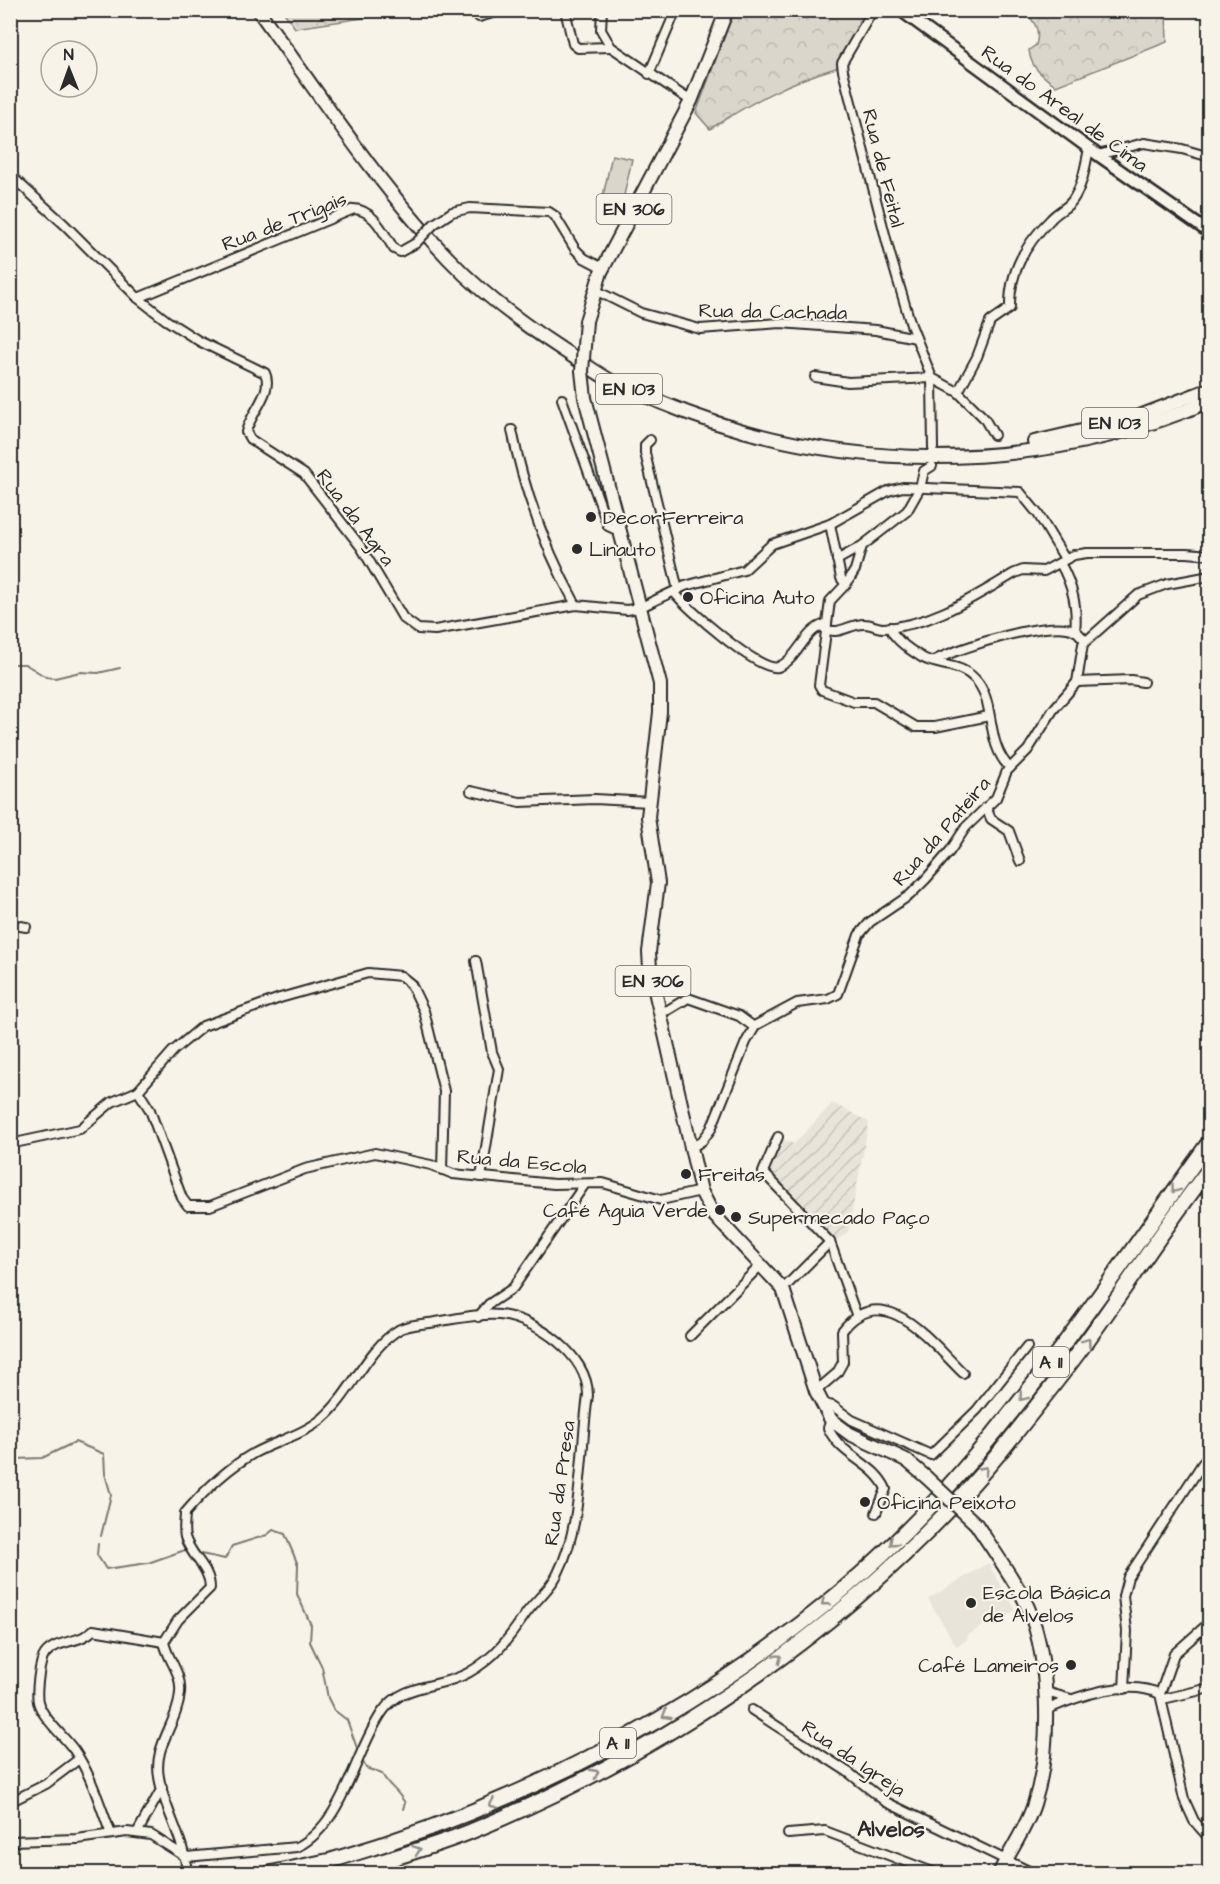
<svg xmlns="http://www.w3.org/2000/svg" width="1220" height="1884" font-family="'Architects Daughter',sans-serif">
	<defs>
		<pattern id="industrial-furrows" width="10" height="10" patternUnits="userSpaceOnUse" patternTransform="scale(1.5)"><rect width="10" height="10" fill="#e8e4da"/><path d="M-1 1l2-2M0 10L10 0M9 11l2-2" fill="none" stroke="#c7c4bb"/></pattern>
		<pattern id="forest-crowns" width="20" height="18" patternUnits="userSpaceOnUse" patternTransform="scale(1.5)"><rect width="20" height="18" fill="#dad6cc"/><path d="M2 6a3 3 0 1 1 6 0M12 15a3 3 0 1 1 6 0" fill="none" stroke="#bbb8af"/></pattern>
	</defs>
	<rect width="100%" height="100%" fill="#f7f3e8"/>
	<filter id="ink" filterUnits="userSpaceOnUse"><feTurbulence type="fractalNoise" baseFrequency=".0167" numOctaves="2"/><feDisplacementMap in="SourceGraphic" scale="12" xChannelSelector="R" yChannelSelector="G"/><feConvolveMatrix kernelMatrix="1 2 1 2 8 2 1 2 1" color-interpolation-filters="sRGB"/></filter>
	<g filter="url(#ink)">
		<path fill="#e8e4da" d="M988,1563L1014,1607V1611L1005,1616L1001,1615L968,1635L967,1640L956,1646L928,1599Z"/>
		<path fill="url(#industrial-furrows)" d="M833,1103L869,1122L848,1232L835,1242L767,1172L780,1138L794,1144Z"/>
		<g fill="url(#forest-crowns)" stroke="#82807c" stroke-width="1.5">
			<path d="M283,11H397V13L295,28Z"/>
			<path d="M734,11H867L836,68C788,82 752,102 710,129L696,113Z"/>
			<path d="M1025,11H1166L1167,42L1056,86C1042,75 1031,69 1029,50L1036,45C1041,29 1034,22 1025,11Z"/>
		</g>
		<path fill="#dad6cc" stroke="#82807c" stroke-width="1.5" d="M612,155L632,159L623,200L603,196Z"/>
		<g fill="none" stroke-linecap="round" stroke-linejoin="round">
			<g stroke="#7a7874" stroke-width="2">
				<path d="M10,664H25L46,677L55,678L80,672L98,673L120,668"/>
				<path d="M10,1461L15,1459L42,1458L75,1442L104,1454L105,1474L111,1495L101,1536"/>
				<path d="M98,1544L97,1555L106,1569L148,1563L185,1550"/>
				<path d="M201,1554L225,1559L232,1546L267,1535L273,1530L285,1534L298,1565L297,1594L311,1625L310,1642L322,1667L328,1698L334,1710L347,1720L358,1751"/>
				<path d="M363,1762L366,1768L382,1774C389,1787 397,1789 405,1803L403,1809"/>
			</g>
			<g stroke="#2b2b2b" stroke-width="12">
				<g id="street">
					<path d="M565,10L573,44L578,48L611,47"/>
					<path d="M602,10L601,30L611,47L691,101"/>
					<path d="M873,10L842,63L843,71L890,254L911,325L932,378L933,448"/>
					<path d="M479,17L504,10"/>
					<path d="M649,74L676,10"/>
					<path d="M1098,155L1144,143L1182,149L1210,157"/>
					<path d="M10,175L65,225L138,298L166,320L199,341L265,373C274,392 250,413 246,432L250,439L304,474L361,547L403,618L418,629L435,630L576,605L627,610L639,608L685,586L744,570L772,544L830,524L888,491L903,487L1020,492L1038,514L1065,559"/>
					<path d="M434,224L452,212L470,208L549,212L555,216L575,249L584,258L603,268"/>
					<path d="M595,290L641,313L700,329L780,323L876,330L916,338"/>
					<path d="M138,298L354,209C374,210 384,234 394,249L400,252L416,243"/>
					<path d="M815,377L848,382L932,378L958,392L984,418L994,435"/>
					<path d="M958,392L977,357L990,322L1010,308C1009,272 1026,243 1051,219C1057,212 1067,208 1072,201C1083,186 1085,166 1089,149"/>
					<path d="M562,399L608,526L619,531"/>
					<path d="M512,430C524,492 546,550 576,605"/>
					<path d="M650,440L645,445V453L678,590"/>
					<path d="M932,466L924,471L920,488L907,511L862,546L855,570L847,583L830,601L819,685L822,690L854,702H874L916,727H935L989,716"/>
					<path d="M830,524L841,578L846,585"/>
					<path d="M837,560L862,546"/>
					<path d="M1060,563C1072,584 1078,606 1075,631"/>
					<path d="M674,592C685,607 760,673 778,667C798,660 804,629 826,624"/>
					<path d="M890,627C893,639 913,652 923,658C940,667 960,663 975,679C997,702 984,742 1010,768"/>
					<path d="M825,629C839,636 851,623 865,624C871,624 877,628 883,628C932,626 975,596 1015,573L1023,570L1044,571L1074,555L1087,553H1187L1210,555"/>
					<path d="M935,660C959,648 1052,617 1076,631C1079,633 1082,638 1086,641"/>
					<path d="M1077,682L1131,680L1143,682"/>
					<path d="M471,791L520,802L595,799L649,802"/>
					<path d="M986,807L991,819L1009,831L1020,861"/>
					<path d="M10,924L26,927"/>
					<path d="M476,961L492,1052L499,1069L481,1177"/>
					<path d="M660,1012L668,1010L688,998L739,1016L754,1027"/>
					<path d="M138,1091L150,1110L182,1198L188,1206H210L305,1169L375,1153L431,1165L453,1174L554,1184L603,1183L661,1200L701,1191"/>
					<path d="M778,1137L763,1172L830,1242L856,1314"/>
					<path d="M10,1144L80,1129L112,1102L138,1091L173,1051L203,1026L280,998L368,973L401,976L411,984L424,1011L444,1091L442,1170"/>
					<path d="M691,1148L702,1141L711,1129L746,1042L756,1025L797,1003L828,999L838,994L859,935L870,922L910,895L926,879L950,851L966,827L996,798L1007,771L1028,750L1053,710L1077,682L1083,644L1138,595L1167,584L1210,576"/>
					<path d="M783,1289L830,1242"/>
					<path d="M478,1317L489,1304L513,1288L585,1184"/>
					<path d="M690,1336L762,1264"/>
					<path d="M816,1391L837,1373L843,1362L842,1331C883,1277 931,1342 963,1373"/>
					<path d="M823,1404L833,1406L852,1420L931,1455L977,1410L1027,1347"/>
					<path d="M831,1420L828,1428C842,1458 874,1462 886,1489L876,1513"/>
					<path d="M1124,1689L1127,1631L1123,1596L1128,1577L1210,1452"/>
					<path d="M1046,1692L1071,1699"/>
					<path d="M1160,1694L1174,1654L1210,1622"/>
					<path d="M1163,1699L1210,1688"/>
					<path d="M752,1710L848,1772L886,1802L1035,1874"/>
					<path d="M1046,1710C1077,1696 1128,1678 1160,1694L1184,1799L1194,1821L1210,1839"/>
					<path d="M10,1802L46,1784L79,1759"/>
					<path d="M137,1833L162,1788"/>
					<path d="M111,1834C100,1806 92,1776 74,1750C64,1736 43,1719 38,1702C36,1693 39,1662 45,1654C57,1639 80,1644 93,1630L164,1642"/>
					<path d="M788,1834L825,1831L938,1874"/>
					<path d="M10,1841L77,1839L127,1832L151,1835L186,1857L297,1847C345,1823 354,1752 383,1711C404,1682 439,1689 468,1673C495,1658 510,1637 527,1612C537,1599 552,1587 558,1573C583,1524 580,1450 588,1395C588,1355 536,1319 500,1315C479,1313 456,1319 436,1322C425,1324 410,1324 400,1329C367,1348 352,1393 323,1418C303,1435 276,1441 254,1453C228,1468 204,1491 185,1513C185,1520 183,1530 185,1537C191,1557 210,1567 210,1588L178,1620L164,1642C168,1661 182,1672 180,1693C178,1723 153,1745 159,1777C164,1810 185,1839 187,1874"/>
				</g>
			</g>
			<g stroke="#2b2b2b" stroke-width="15">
				<path id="secondary" d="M900,10L1098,155L1210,233"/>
			</g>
			<g stroke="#2b2b2b" stroke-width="16">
				<g id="primary">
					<path d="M258,10C319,94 377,184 449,259C482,294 520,322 560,348C577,359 595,372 613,382C628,390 645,395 660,402C834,475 1036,476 1210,401"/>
					<path d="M586,321L601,272L691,101L727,10"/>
					<path d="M585,398L660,684V712L648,817L658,883L649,952L650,969L701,1191L713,1214L783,1289L816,1391L831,1420L850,1434L906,1460L926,1477"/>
					<path d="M1034,442L1129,420L1210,389"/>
					<path d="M976,1524C992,1548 1009,1572 1023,1597C1051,1650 1052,1748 1034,1804C1026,1829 1010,1850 999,1874"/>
				</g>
			</g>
			<g stroke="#2b2b2b" stroke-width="18">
				<g id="highway">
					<path d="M333,1860C552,1796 781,1670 937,1499C1039,1388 1122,1263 1210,1141"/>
					<path d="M341,1874C383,1861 426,1849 467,1833C669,1751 861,1620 1001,1451C1030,1415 1059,1379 1086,1342C1128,1285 1166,1224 1210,1168"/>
				</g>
			</g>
			<use href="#street" stroke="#f7f3e8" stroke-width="8"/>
			<use href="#secondary" stroke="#f7f3e8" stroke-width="10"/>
			<use href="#primary" stroke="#f7f3e8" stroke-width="12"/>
			<use href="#highway" stroke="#f7f3e8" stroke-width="14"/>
			<g stroke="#2b2b2b" stroke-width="12" stroke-linecap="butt">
				<path id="street-bridge" d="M416,243L434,224"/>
			</g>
			<g stroke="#2b2b2b" stroke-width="16" stroke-linecap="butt">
				<g id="primary-bridge">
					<path d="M585,398L582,371L586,321"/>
					<path d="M926,1477L976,1524"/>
				</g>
			</g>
			<g stroke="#2b2b2b" stroke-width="18" stroke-linecap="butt">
				<path id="highway-bridge" d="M267,1874L333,1860"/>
			</g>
			<use href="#street-bridge" stroke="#f7f3e8" stroke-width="8"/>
			<use href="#primary-bridge" stroke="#f7f3e8" stroke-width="12"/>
			<use href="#highway-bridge" stroke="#f7f3e8" stroke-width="14"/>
		</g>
		<defs><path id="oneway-chevron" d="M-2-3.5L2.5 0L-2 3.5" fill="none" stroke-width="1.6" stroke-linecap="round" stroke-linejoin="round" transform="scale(1.5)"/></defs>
		<g stroke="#918f8a">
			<use href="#oneway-chevron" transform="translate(1175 1189) rotate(126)"/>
			<use href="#oneway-chevron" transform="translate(1087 1342) rotate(-54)"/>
			<use href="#oneway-chevron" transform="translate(1023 1397) rotate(128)"/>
			<use href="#oneway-chevron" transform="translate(984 1470) rotate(-48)"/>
			<use href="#oneway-chevron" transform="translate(893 1542) rotate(136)"/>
			<use href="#oneway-chevron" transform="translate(825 1602) rotate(142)"/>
			<use href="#oneway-chevron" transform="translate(778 1658) rotate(-37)"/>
			<use href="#oneway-chevron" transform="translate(666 1715) rotate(149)"/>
			<use href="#oneway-chevron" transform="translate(595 1773) rotate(-28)"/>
			<use href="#oneway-chevron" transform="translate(493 1804) rotate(156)"/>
			<use href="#oneway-chevron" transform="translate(417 1850) rotate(-19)"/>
		</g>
	</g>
	<g fill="#2b2b2b" stroke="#f7f3e8" stroke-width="2">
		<circle cx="591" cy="517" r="6"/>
		<circle cx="577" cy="549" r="6"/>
		<circle cx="688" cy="597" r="6"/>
		<circle cx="686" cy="1174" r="6"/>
		<circle cx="720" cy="1210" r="6"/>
		<circle cx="736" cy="1217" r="6"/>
		<circle cx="865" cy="1502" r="6"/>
		<circle cx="971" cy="1603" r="6"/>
		<circle cx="1071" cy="1665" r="6"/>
	</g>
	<g text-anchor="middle" stroke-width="4.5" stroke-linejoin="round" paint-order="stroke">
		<g fill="#f7f3e8" stroke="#686764" stroke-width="1.5">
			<rect x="596.5" y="194" width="75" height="30" rx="4.5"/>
			<rect x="596" y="374" width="66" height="30" rx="4.5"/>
			<rect x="1082" y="408" width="66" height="30" rx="4.5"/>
			<rect x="615.5" y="966" width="75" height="30" rx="4.5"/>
			<rect x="1033" y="1347" width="36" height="30" rx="4.5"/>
			<rect x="600" y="1728" width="36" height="30" rx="4.5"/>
		</g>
		<g font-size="18" font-weight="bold" fill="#2b2b2b">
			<text x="634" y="215">EN 306</text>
			<text x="629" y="395">EN 103</text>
			<text x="1115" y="429">EN 103</text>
			<text x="653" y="987">EN 306</text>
			<text x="1051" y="1368">A 11</text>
			<text x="618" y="1749">A 11</text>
		</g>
		<g font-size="20" fill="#2b2b2b" stroke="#f7f3e8">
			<text transform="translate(1065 108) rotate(36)" y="7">Rua do Areal de Cima</text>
			<text transform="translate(884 168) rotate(76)" y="7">Rua de Feital</text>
			<text transform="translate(284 221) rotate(-21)" y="7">Rua de Trigais</text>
			<text transform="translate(773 311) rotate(1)" y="7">Rua da Cachada</text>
			<text transform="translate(356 517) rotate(53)" y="7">Rua da Agra</text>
			<text transform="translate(941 831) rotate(-49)" y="7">Rua da Pateira</text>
			<text transform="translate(522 1161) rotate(5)" y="7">Rua da Escola</text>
			<text transform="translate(559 1483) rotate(-82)" y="7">Rua da Presa</text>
			<text transform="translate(854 1758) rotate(34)" y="7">Rua da Igreja</text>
		</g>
		<g font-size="20" fill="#2b2b2b" stroke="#f7f3e8" text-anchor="start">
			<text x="603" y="524">DecorFerreira</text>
			<text x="589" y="556">Linauto</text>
			<text x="700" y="604">Oficina Auto</text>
			<text x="698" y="1181">Freitas</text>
			<text x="708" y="1217" text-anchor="end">Café Aguia Verde</text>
			<text x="748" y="1224">Supermecado Paço</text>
			<text x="877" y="1509">Oficina Peixoto</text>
			<text x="983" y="1599">Escola Básica<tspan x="983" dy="23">de Alvelos</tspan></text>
			<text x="1059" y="1672" text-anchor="end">Café Lameiros</text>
		</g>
		<g font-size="22" font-weight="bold" fill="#2b2b2b" stroke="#f7f3e8">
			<text x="891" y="1836">Alvelos</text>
		</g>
	</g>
	<rect width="1220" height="1884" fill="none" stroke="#f7f3e8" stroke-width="36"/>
	<rect x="18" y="18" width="1184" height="1848" fill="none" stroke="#2b2b2b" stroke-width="2" filter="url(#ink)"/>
	<g transform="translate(69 69) rotate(359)"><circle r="28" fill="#f7f3e8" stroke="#a5a39c" stroke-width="1.5"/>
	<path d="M0-4.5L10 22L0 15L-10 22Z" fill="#2b2b2b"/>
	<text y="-9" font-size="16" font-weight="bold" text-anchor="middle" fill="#2b2b2b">N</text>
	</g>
</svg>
